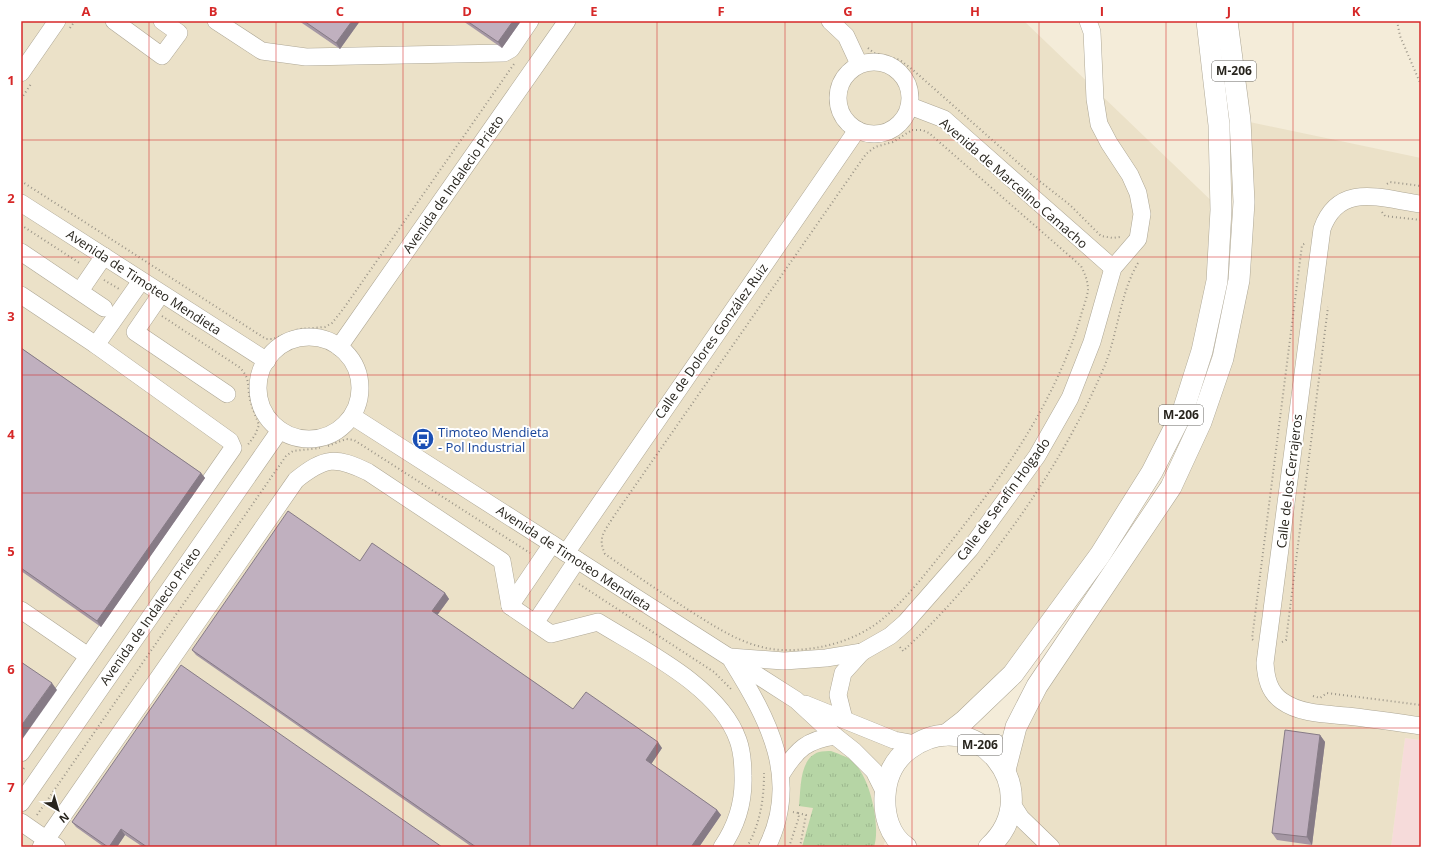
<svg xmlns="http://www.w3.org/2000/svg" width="1442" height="868" font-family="'Open Sans',sans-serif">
	<defs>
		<pattern id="grass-tufts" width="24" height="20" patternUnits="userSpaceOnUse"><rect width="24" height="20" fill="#b6d5a5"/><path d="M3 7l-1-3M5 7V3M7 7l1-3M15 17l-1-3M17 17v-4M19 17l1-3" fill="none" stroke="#9cb78e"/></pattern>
	</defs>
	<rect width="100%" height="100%" fill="#f4ecd9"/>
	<path fill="#f6dbda" d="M1405,738L1421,740V847H1391Z"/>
	<g fill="#ebe1c8">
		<path d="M21,21H1024L1221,210L1183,411L1013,674L901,756L890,827L883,847H21Z"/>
		<path d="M1240,120L1421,158V740L1405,738L1391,847H989L998,839L1016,727L1171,487L1223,358Z"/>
	</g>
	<path fill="url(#grass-tufts)" d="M831,751C838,754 846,756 851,760C870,774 881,826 874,847H802L813,808L799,806C801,789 799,758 819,752C822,751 828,751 831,751Z"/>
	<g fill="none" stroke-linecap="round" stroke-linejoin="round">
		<g stroke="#aea795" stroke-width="18">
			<g id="minor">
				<path d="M114,21L162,56L179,33L162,21"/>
				<path d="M216,21L262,51L306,57L504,53L511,49L530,21"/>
				<path d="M830,21L846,36L859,64"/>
				<circle cx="874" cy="98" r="36"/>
				<path d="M21,73L57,21"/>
				<path d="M910,106L944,119L1113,268"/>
				<path d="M21,203L267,361"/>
				<path d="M1421,204C1382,199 1339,181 1322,229L1265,663C1266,678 1269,692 1282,701C1300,714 1326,714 1347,716C1372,719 1396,722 1421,726"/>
				<path d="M21,252L104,308"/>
				<path d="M80,291L104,256"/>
				<path d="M161,294L135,332L227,394"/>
				<path d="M21,295L96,345L230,441L233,448L21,753"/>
				<circle cx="309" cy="388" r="51"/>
				<path d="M96,345L141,281"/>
				<path d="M339,347L567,21"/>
				<path d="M352,416L796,700L835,736L854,751L874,771L885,793"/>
				<path d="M566,553L857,130"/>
				<path d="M510,606L552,544"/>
				<path d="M21,610L88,656"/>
				<path d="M535,623L577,560"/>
				<path d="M730,657L784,661L826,658L862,652L890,636L905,623L970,549L1037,456L1070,398L1092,342L1113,268L1138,239L1142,214L1138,193L1130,175L1109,143L1099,124L1095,99L1092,32L1088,21"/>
				<path d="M732,661C768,719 801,779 767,847"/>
				<path d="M805,704L894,740L916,744"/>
				<path d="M844,719L838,695L843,673L862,652"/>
				<path d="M782,773C797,749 807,740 835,736"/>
				<path d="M21,803L280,430"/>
				<path d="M1012,804L1021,818L1051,847"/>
				<path d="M21,822L57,847"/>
				<path d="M41,847L296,480C325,457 335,456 368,472L502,561L510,606L551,634L598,622C643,650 720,687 738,740C742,751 743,764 743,776C744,803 737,825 722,847"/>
			</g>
		</g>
		<g stroke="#aea795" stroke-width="22">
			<g id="major">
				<path d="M946,735L964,721L1013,674L1100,555L1152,472L1183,411L1202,351L1217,281L1221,210L1219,125L1207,21"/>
				<path d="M1005,770L1016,727L1037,686L1171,487L1201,422L1223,358L1239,280L1244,202L1240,120L1227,21"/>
				<path d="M906,847C889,836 884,814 885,796C886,777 894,760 909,749C974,700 1050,791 989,847"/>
			</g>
		</g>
		<g stroke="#9c9689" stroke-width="2" stroke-dasharray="1 3" stroke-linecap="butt">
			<path d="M1056,21H1060"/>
			<path d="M1397,21L1400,36L1421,85"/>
			<path d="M70,28L75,21"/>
			<path d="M868,48L874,53L900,60L913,70L1033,176L1070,205L1101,236L1113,238L1120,237"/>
			<path d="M21,99L31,84"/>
			<path d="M912,130H922L929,133L1081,266C1085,274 1088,281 1088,290C1087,299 1082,310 1080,319C1054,404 1001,479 946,548C926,573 905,601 880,621C853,642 817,651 783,650C746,649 714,626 684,607C657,590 631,572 605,554C597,537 605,531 614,516L866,154L875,147L893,142Z"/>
			<path d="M21,181L266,339H273L299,329L325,327L332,323L344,308L514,64"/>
			<path d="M1387,184L1390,182L1421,186"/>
			<path d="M1382,212L1385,216L1421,220"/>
			<path d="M21,225L81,264"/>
			<path d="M104,280L119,289"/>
			<path d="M162,316L239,367C252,379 246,387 251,403C253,410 256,417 259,425L255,435L247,446"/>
			<path d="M328,446L346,439L354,440L530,553"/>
			<path d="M579,584L714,672L731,689"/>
			<path d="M1253,640L1252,639L1302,245L1306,243"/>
			<path d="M1282,642L1286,640L1328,307"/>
			<path d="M900,647L903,651C984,577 1058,473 1102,372C1118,337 1119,295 1138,263"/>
			<path d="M1313,696L1320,698L1327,693L1421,705"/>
			<path d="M21,772L25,767"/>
			<path d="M798,813L806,815L800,847"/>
			<path d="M37,815L286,456L293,451L320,448"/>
			<path d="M747,847C760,824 764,800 764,773"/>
			<path d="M789,847L799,817L798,813L793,812"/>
		</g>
		<use href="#minor" stroke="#fff" stroke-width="17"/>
		<use href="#major" stroke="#fff" stroke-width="21"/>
	</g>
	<g fill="#a597a4">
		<path d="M299,21H360L340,49Z"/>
		<path d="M463,21H521L502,48Z"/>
		<path d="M21,348L201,473L205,478L101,627L21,571Z"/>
		<path d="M360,561L445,593L449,599L437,615L573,709L662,748L651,764L717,810L721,815L699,847H472L196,655L192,650Z"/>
		<path d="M1320,735L1325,742L1312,845L1277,840L1272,833Z"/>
		<path d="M72,822L442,847H143L125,835L117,847H104L76,827Z"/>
	</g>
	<g fill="#867b86">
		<path d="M352,21H360L340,49L336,43Z"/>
		<path d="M513,21H521L502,48L498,42Z"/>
		<path d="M201,473L205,478L101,627L97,621Z"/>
		<path d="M445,593L449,599L436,617L432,611Z"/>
		<path d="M52,683L57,690L21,741V726Z"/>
		<path d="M1320,735L1325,742L1312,845L1307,837Z"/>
		<path d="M658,742L662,748L650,766L646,760Z"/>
		<path d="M717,810L721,815L699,847H691Z"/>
		<path d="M121,829L125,835L117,847H109Z"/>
	</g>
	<g fill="#c0b0bf" stroke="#867b86">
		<path d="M304,21H352L336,43Z"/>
		<path d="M467,21H513L498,42Z"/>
		<path d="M21,348L201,473L97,621L21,568Z"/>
		<path d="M288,511L360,561L372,543L445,593L432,611L573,709L586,692L658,742L646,760L717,810L691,847H476L192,650Z"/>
		<path d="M21,662L52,683L21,726Z"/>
		<path d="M181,665L442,847H147L121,829L109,847H108L72,822Z"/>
		<path d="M1285,730L1320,735L1307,837L1272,833Z"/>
	</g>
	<path fill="none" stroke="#d62828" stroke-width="1" stroke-opacity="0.55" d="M149,21V847M276,21V847M403,21V847M530,21V847M657,21V847M785,21V847M912,21V847M1039,21V847M1166,21V847M1293,21V847M21,140H1421M21,257H1421M21,375H1421M21,493H1421M21,611H1421M21,728H1421"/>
	<defs>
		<g id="bus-disc" transform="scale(1.15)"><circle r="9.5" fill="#1a4fb4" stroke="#fff"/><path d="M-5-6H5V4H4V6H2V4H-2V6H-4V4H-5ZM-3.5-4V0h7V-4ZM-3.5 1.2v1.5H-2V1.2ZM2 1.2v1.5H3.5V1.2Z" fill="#fff"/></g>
	</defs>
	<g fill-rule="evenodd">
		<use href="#bus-disc" x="423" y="439"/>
	</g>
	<g text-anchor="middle" stroke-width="4" stroke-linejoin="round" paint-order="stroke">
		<g fill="#fff" stroke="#686662" stroke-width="1">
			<rect x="1212" y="61" width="44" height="20" rx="3"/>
			<rect x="1159" y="405" width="44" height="20" rx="3"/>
			<rect x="958" y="735" width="44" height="20" rx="3"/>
		</g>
		<g font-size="12" font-weight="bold" fill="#28251e">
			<text x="1234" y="75">M-206</text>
			<text x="1181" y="419">M-206</text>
			<text x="980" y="749">M-206</text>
		</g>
		<g font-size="13" fill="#28251e" stroke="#fff">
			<text transform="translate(1014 183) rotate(41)" y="5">Avenida de Marcelino Camacho</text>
			<text transform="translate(453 184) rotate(-55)" y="5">Avenida de Indalecio Prieto</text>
			<text transform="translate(144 282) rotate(33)" y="5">Avenida de Timoteo Mendieta</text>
			<text transform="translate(711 341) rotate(-55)" y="5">Calle de Dolores González Ruiz</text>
			<text transform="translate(1289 481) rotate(-83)" y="5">Calle de los Cerrajeros</text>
			<text transform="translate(1003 499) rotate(-54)" y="5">Calle de Serafín Holgado</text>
			<text transform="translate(574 558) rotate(33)" y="5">Avenida de Timoteo Mendieta</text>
			<text transform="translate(150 616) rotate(-55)" y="5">Avenida de Indalecio Prieto</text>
		</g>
		<g font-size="13" fill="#164399" stroke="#fff" text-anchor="start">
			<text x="438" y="437">Timoteo Mendieta<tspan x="438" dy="15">- Pol Industrial</tspan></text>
		</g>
	</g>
	<rect width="1442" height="868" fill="none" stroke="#ffffff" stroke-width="44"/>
	<g transform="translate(58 810) rotate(142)" stroke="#ffffff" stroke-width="3" paint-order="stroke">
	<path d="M0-3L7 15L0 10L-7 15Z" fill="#28251e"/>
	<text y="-6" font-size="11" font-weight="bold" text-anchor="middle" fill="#28251e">N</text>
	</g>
	<rect x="22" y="22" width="1398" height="824" fill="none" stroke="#d62828" stroke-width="1.5"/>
	<g font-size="13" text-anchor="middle" font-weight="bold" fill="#d62828">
		<text x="86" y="16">A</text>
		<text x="213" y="16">B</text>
		<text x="340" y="16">C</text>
		<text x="467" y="16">D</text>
		<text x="594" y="16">E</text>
		<text x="721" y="16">F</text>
		<text x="848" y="16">G</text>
		<text x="975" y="16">H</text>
		<text x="1102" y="16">I</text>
		<text x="1229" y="16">J</text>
		<text x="1356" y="16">K</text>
		<text x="11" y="85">1</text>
		<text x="11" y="203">2</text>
		<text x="11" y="321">3</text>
		<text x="11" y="439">4</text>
		<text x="11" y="556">5</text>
		<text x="11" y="674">6</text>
		<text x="11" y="792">7</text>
	</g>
</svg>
